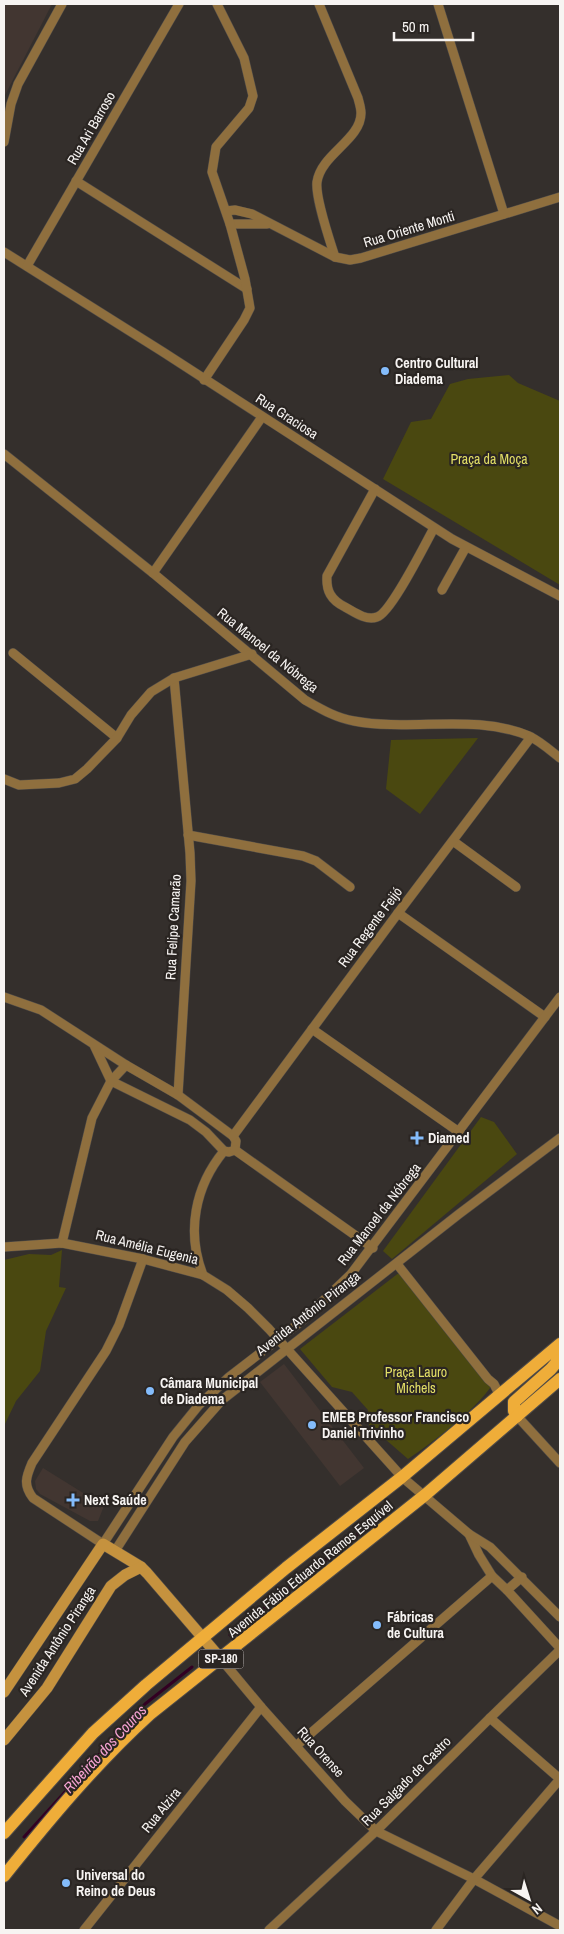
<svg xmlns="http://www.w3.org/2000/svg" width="564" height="1934" font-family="'Archivo Narrow',sans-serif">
	<rect width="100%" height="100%" fill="#342f2c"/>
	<g fill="#423631">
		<path d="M4,4H52L4,97Z"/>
		<path d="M284,1364L364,1468L340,1486L260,1382Z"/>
		<path d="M43,1468L104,1506L98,1521H90L40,1494L36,1489L35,1481Z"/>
	</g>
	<g fill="#4a4810">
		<path d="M509,375L518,383L560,401V585L383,479L411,422L431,419L450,384L468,379Z"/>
		<path d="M478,738L420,814L386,789L391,740Z"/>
		<path d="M481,1117L494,1122L517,1154L392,1259L383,1251Z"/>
		<path d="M62,1250L59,1287L66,1288L46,1331L40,1371L16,1401L4,1426V1260L29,1254L51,1255Z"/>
		<path d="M400,1272L494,1384C489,1388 486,1394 481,1399C460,1421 434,1441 408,1459L369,1425L368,1410L352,1392L332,1387L300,1349Z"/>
	</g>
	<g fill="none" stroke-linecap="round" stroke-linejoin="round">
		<g stroke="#320022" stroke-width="3">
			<path d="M230,1635L387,1511"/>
			<path d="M24,1837L145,1704L192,1667"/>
		</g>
		<g stroke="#4f4b48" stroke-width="10">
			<g id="street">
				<path d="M319,4L358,98C359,102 361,108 361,113C361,140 321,154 317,182C315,198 330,241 335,257"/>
				<path d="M438,4L504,214"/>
				<path d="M4,142L11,104L18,84L62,4"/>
				<path d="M76,181L247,289"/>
				<path d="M226,211L235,210L252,214L335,257L350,260L361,258L560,197"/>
				<path d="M230,224H267"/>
				<path d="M4,252L163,352L452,539L560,596"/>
				<path d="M27,266L179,4"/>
				<path d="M204,380L244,320L250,308L245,279L230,224L212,172L216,147L249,108L253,96L244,58L217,4"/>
				<path d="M4,454L153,573L305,700C321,709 336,718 354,721C412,732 474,713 529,736C540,741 551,751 560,758"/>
				<path d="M375,489L327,576C326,591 331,600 345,607C354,612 366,621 377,617C391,613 425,544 434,528"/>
				<path d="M153,573L262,417"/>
				<path d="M442,590L466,547"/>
				<path d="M13,653L117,738"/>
				<path d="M174,678L190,853L191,881L178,1095"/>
				<path d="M4,779L19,785L59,783L75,779L87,769L117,738L131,715L151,692L174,678L252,654"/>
				<path d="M188,835L303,856L316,861L350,887"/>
				<path d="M453,841L516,887"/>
				<path d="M398,913L545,1017"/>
				<path d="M4,997L41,1010L126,1065L178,1095L233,1136L236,1141L235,1150L229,1152L224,1151L206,1132L190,1120L111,1081L94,1045"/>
				<path d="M312,1029L459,1132"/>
				<path d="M233,1136L398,913L531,737"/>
				<path d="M235,1150L373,1248"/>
				<path d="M62,1243L92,1118L111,1081L126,1065"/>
				<path d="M4,1247L62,1243L143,1259L203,1275L227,1290L248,1308L269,1329L402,1477L469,1534L479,1555L492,1576L507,1590L560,1648"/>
				<path d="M143,1259L119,1325L106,1351L32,1463C26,1477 23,1485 33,1498L103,1544L173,1437L199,1405L229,1377L303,1320L351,1274L560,997"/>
				<path d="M397,1264L488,1379L494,1384L499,1394"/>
				<path d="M203,1275C186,1232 195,1186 224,1151"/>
				<path d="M517,1416L560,1463"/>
				<path d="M469,1534L490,1547L560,1617"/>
				<path d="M115,1551L185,1442L222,1400L459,1214L560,1138"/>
				<path d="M507,1590L522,1577"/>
				<path d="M221,1659L261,1707L345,1801L376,1831L474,1879L560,1926"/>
				<path d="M490,1718L560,1779"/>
				<path d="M296,1746L492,1576"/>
				<path d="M84,1930L261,1707"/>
				<path d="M269,1930L376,1831L490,1718L560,1650"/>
				<path d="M436,1930L474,1879L560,1779"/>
			</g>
		</g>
		<g stroke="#4f4b48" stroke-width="12">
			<g id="secondary">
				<path d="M4,1692L103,1544L141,1567L147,1573L221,1659"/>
				<path d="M4,1740L47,1688L111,1586L125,1575L141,1567"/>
			</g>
		</g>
		<g stroke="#4f4b48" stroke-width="14">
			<g id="primary">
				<path d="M517,1416L514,1411V1402L551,1369L556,1363L560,1351"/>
				<path d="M4,1833L93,1733L146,1685L286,1568L402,1477L560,1344"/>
				<path d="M4,1876C49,1820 96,1763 150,1714L425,1495L560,1379"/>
			</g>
		</g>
		<use href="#street" stroke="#8f6f3e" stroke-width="9"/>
		<use href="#secondary" stroke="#c5923e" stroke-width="11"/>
		<use href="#primary" stroke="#efad39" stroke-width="12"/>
	</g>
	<g fill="#84bcfb" stroke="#2a2522" stroke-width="2">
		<circle cx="385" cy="371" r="5"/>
		<path d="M414.5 1130.5h5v5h5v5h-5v5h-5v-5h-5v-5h5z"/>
		<circle cx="150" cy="1391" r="5"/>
		<circle cx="312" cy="1425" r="5"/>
		<path d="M70.5 1492.5h5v5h5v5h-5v5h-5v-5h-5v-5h5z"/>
		<circle cx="377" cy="1625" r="5"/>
		<circle cx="66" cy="1883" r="5"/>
	</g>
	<g text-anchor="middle" stroke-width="4.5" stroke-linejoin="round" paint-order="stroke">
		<rect fill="#2a2522" stroke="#bab6b4" stroke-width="1" x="198.5" y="1649.5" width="45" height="19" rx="4"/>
		<g font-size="12" font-weight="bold" fill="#f7f4f2">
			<text x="221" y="1663">SP-180</text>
		</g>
		<g font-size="14" fill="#f7f4f2" stroke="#2a2522">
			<text transform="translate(91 128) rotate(-60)" y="5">Rua Ari Barroso</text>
			<text transform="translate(409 229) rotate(-17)" y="5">Rua Oriente Monti</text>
			<text transform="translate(287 416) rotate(33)" y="5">Rua Graciosa</text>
			<text transform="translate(268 650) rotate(39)" y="5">Rua Manoel da Nóbrega</text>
			<text transform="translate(173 927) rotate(-87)" y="5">Rua Felipe Camarão</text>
			<text transform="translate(370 927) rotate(-53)" y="5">Rua Regente Feijó</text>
			<text transform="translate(379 1214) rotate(-52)" y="5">Rua Manoel da Nóbrega</text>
			<text transform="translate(147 1247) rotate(14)" y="5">Rua Amélia Eugenia</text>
			<text transform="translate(308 1313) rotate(-38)" y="5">Avenida Antônio Piranga</text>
			<text transform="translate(310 1569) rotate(-39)" y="5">Avenida Fábio Eduardo Ramos Esquível</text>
			<text transform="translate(57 1641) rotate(-57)" y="5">Avenida Antônio Piranga</text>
			<text transform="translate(321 1752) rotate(48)" y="5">Rua Orense</text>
			<text transform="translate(406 1781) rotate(-45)" y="5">Rua Salgado de Castro</text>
			<text transform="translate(161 1810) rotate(-51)" y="5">Rua Alzira</text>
		</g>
		<g font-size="14" font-weight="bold" fill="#f7f4f2" stroke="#2a2522" text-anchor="start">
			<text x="395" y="368">Centro Cultural<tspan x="395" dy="16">Diadema</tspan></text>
			<text x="428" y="1143">Diamed</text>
			<text x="160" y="1388">Câmara Municipal<tspan x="160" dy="16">de Diadema</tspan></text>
			<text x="322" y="1422">EMEB Professor Francisco<tspan x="322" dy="16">Daniel Trivinho</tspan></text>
			<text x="84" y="1505">Next Saúde</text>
			<text x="387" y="1622">Fábricas<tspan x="387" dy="16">de Cultura</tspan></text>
			<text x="76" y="1880">Universal do<tspan x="76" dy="16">Reino de Deus</tspan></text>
		</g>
		<g font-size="14" fill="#e2de66" stroke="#2a2522">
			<text x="489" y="464">Praça da Moça</text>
			<text x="416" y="1377">Praça Lauro<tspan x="416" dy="16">Michels</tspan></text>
		</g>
		<g font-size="15" font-style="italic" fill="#f5a2d2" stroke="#2a2522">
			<text transform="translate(105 1749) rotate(-47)" y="5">Ribeirão dos Couros</text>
		</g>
	</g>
	<rect width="564" height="1934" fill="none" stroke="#f7f4f2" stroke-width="10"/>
	<g transform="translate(529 1899) rotate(141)" stroke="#2a2522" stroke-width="4" paint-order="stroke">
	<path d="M0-4L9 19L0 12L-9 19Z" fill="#f7f4f2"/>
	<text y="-8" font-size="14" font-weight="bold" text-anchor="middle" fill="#f7f4f2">N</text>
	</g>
	<path d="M394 32v8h79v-8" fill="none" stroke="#f7f4f2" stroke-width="2.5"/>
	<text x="402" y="32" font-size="15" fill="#f7f4f2" stroke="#2a2522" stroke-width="4" paint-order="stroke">50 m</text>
</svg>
